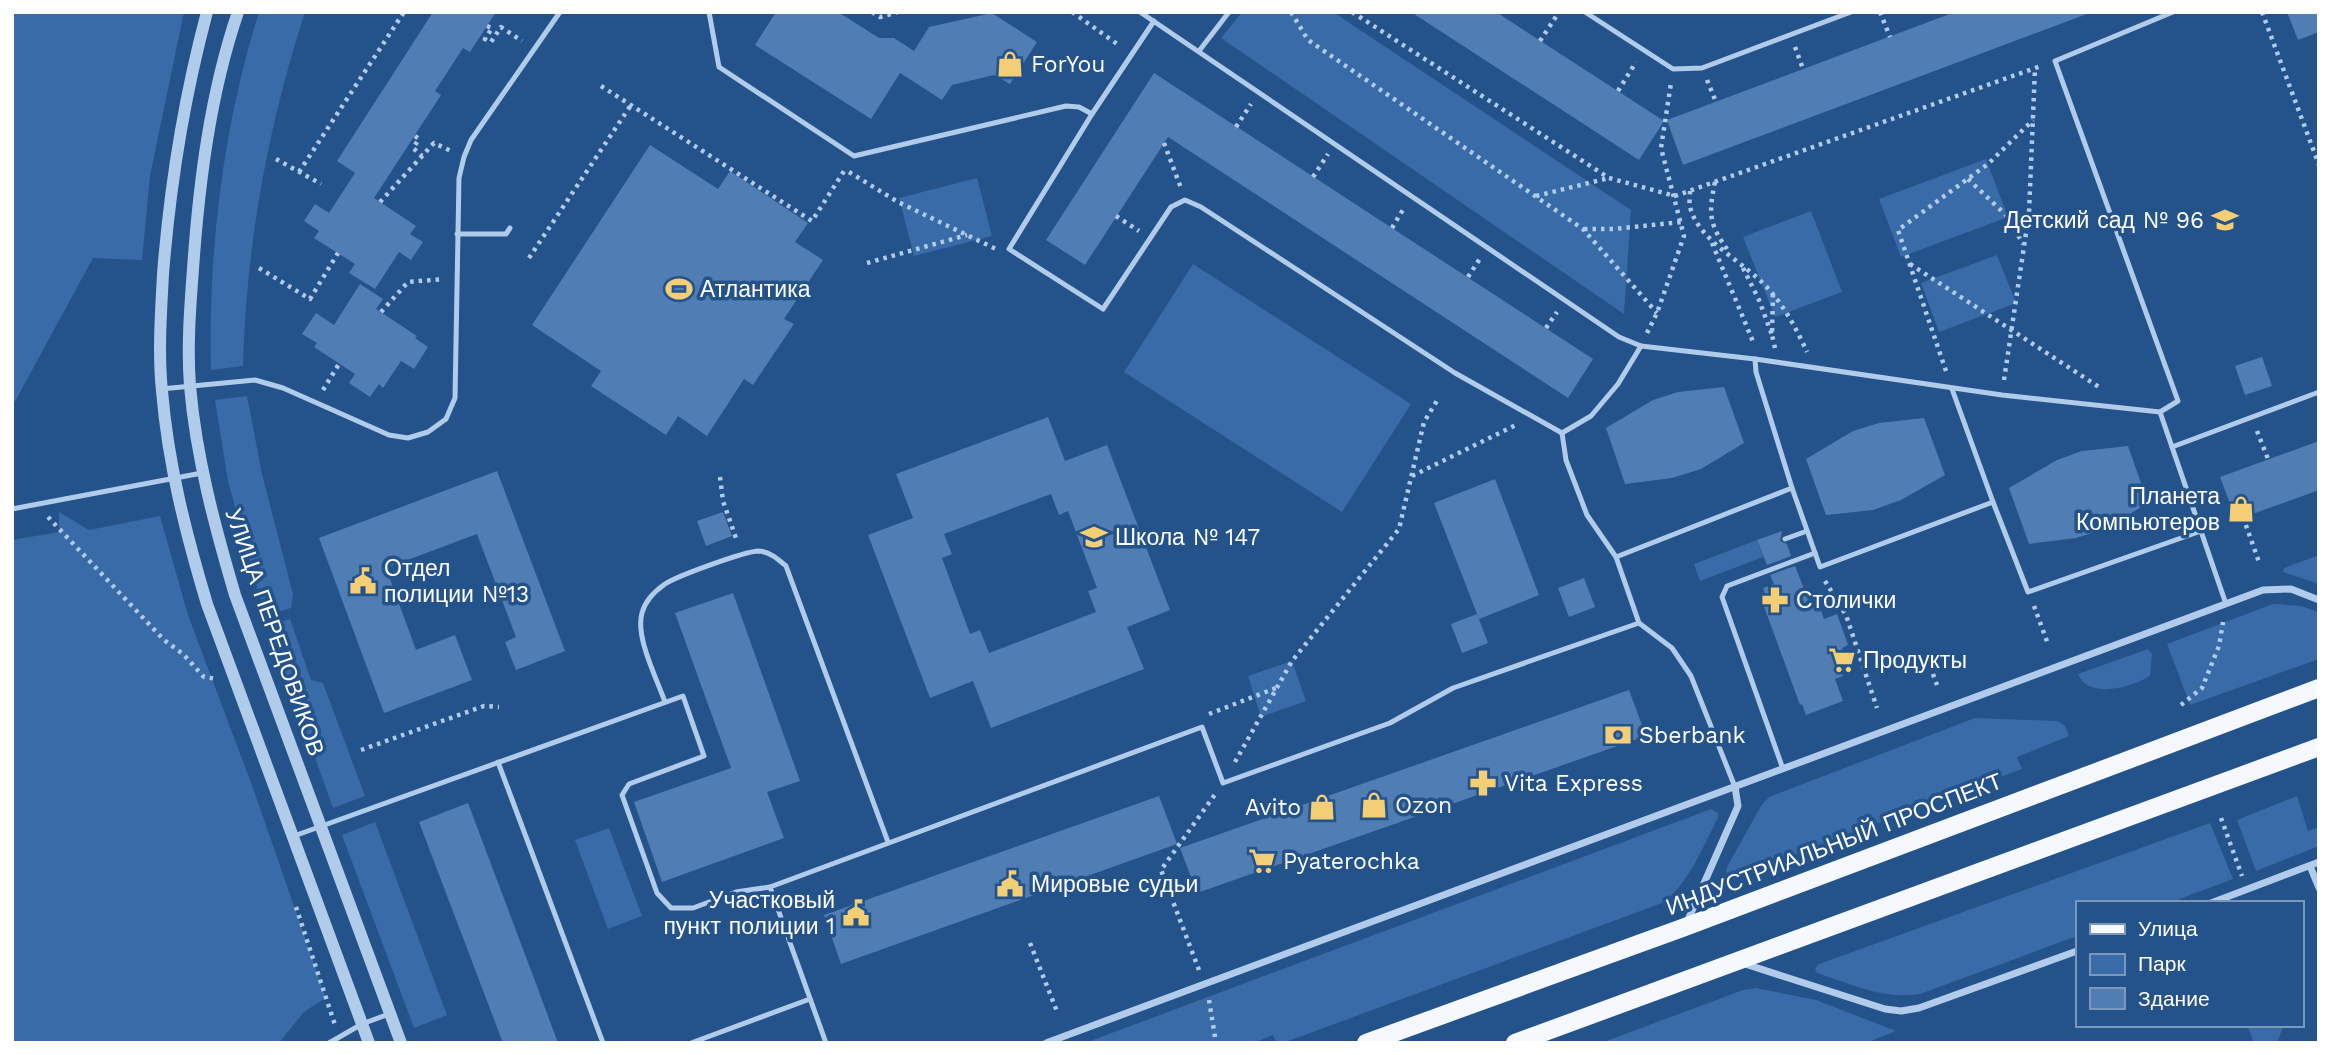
<svg xmlns="http://www.w3.org/2000/svg" width="2331" height="1055" font-family="'Work Sans',sans-serif">
	<rect width="100%" height="100%" fill="#24528a"/>
	<g fill="#386ba7">
		<path d="M12,12H184L150,176L142,260L93,258L12,407Z"/>
		<path d="M259,12H305C268,126 246,246 243,366L211,370C208,250 223,126 259,12Z"/>
		<path d="M1242,12H1333L1631,210L1624,314L1221,38Z"/>
		<path d="M1986,159L2008,217L1901,257L1879,199Z"/>
		<path d="M977,178L992,236L914,256L899,198Z"/>
		<path d="M1811,211L1842,292L1775,317L1743,237Z"/>
		<path d="M1997,255L2016,303L1939,332L1921,283Z"/>
		<path d="M1193,264L1411,404L1342,512L1124,372Z"/>
		<path d="M247,396L262,474L293,594L291,608L265,616L228,481L215,400Z"/>
		<path d="M59,512L89,530L160,516L188,615L253,788L326,998L304,1012L279,1043H12V540L59,532Z"/>
		<path d="M1757,540L1763,557L1700,581L1694,564Z"/>
		<path d="M2319,555V584L2283,572L2284,568Z"/>
		<path d="M2273,604L2301,606L2319,612V659L2190,705L2167,644Z"/>
		<path d="M290,619L311,680L323,683L365,796L333,808L268,626Z"/>
		<path d="M2148,649L2152,654L2150,676C2132,687 2088,700 2078,674Z"/>
		<path d="M1292,661L1306,701L1261,717L1248,676Z"/>
		<path d="M1975,718L2058,721L2065,726L2069,736L2017,757L2022,769L1735,877H1729L1726,873L1727,867L1761,806L1769,797Z"/>
		<path d="M2297,796L2308,831L2319,827V846L2256,871L2237,820Z"/>
		<path d="M1711,809L1718,813V818C1703,846 1689,884 1662,903L1283,1043H1276L1273,1035L1253,1043H1085Z"/>
		<path d="M375,822L447,1015L414,1028L342,835Z"/>
		<path d="M2210,823L2233,879L2169,903H2077V936L1920,994C1884,1000 1851,984 1817,973L1815,969L1819,964Z"/>
		<path d="M609,828L642,916L608,929L575,840Z"/>
		<path d="M1756,988L1816,1000L1896,1031L1866,1043H1601L1743,990Z"/>
		<path d="M2247,1025H2282L2283,1027L2277,1043H2254Z"/>
	</g>
	<g fill="#507db3" fill-rule="evenodd">
		<path d="M433,12H496L470,52L463,48L435,91L441,95L374,198L416,226L410,234L423,242L411,260L399,252L375,289L349,273L355,264L314,238L319,231L304,221L315,204L329,213L355,173L337,161Z"/>
		<path d="M776,12H838L879,38H894L914,51L929,27L992,13L1037,42L1010,84L994,75L952,85L942,100L900,73L871,119L755,45Z"/>
		<path d="M1411,12H1496L1664,121L1639,160Z"/>
		<path d="M1955,12H2086L2087,14L1683,165L1667,120Z"/>
		<path d="M2287,12H2319V32L2298,40Z"/>
		<path d="M1154,73L1593,359L1568,398L1168,137L1085,265L1046,240Z"/>
		<path d="M650,145L718,189L730,171L808,223L795,242L823,260L784,319L794,324L753,385L744,379L707,436L678,416L666,435L591,386L601,371L532,325Z"/>
		<path d="M360,284L383,299L376,309L417,336L415,338L428,347L414,369L401,361L383,388L379,384L370,397L349,383L355,374L314,347L317,343L302,334L316,313L334,325Z"/>
		<path d="M2262,357L2272,386L2245,395L2235,366Z"/>
		<path d="M1724,387L1744,443L1701,469L1672,478L1625,484L1606,428L1653,400L1678,392Z"/>
		<path d="M1048,417L1065,461L1107,445L1170,610L1127,627L1144,669L991,728L973,681L930,698L868,535L913,518L896,474ZM1051,494L1059,515L1068,511L1097,588L1088,591L1096,612L989,653L980,630L970,634L942,558L952,554L944,534Z"/>
		<path d="M1924,418L1945,475L1901,500L1873,510L1826,515L1806,459L1853,431L1879,423Z"/>
		<path d="M2319,441V490L2236,520L2220,477Z"/>
		<path d="M2128,446L2148,503L2105,529L2076,538L2029,544L2009,488L2057,460L2082,451Z"/>
		<path d="M497,471L565,651L516,670L505,642L516,637L477,534L386,568L416,650L455,635L472,680L384,713L319,538Z"/>
		<path d="M1495,479L1539,595L1479,619L1434,503Z"/>
		<path d="M723,512L732,536L706,546L697,521Z"/>
		<path d="M1782,531L1780,541L1787,544L1791,556L1767,565L1757,540Z"/>
		<path d="M1795,566L1808,599L1816,596L1824,619L1837,614L1848,645L1842,648L1847,662L1839,665L1843,676L1835,679L1843,701L1806,715L1802,704L1800,705L1762,601L1767,599L1763,588L1774,584L1770,575Z"/>
		<path d="M1584,578L1595,607L1569,617L1558,588Z"/>
		<path d="M733,593L800,781L767,792L784,838L662,882L634,802L731,768L675,613Z"/>
		<path d="M1477,614L1488,643L1462,653L1451,624Z"/>
		<path d="M1629,690L1646,736L1197,893L1180,848Z"/>
		<path d="M1159,796L1177,844L841,964L824,915Z"/>
		<path d="M468,803L535,981L558,1043H503L419,822Z"/>
	</g>
	<g fill="none" stroke-linecap="round" stroke-linejoin="round">
		<g stroke="#b1cbea" stroke-width="4.5" stroke-dasharray="3.5 5" stroke-linecap="butt">
			<path d="M872,12L880,17L898,12"/>
			<path d="M1072,12L1120,46"/>
			<path d="M1291,12L1308,40L1583,229L1657,313"/>
			<path d="M1352,12L1609,178L1675,196L2041,66"/>
			<path d="M1880,12L1890,37"/>
			<path d="M2262,12L2319,165"/>
			<path d="M487,26L492,28L485,39L491,42L501,27L522,41"/>
			<path d="M1540,41L1559,12"/>
			<path d="M1795,47L1803,69"/>
			<path d="M1707,80L1716,102"/>
			<path d="M601,86L812,221L846,168"/>
			<path d="M1618,91L1636,62"/>
			<path d="M1236,127L1251,104"/>
			<path d="M415,136L419,139L413,148L422,156"/>
			<path d="M1164,143L1181,188"/>
			<path d="M276,159L321,184"/>
			<path d="M299,172L404,12"/>
			<path d="M849,172L898,202L996,249"/>
			<path d="M1313,177L1328,154"/>
			<path d="M1968,179L2008,217L2023,244"/>
			<path d="M1715,182C1708,215 1709,225 1730,253"/>
			<path d="M1690,191C1690,196 1689,202 1690,207C1699,243 1749,264 1771,292C1786,309 1798,332 1807,352"/>
			<path d="M1536,196L1609,178"/>
			<path d="M380,202L434,143L453,152"/>
			<path d="M1116,216L1139,231"/>
			<path d="M1392,228L1404,208"/>
			<path d="M1584,229H1613L1682,222"/>
			<path d="M1712,243L1754,344"/>
			<path d="M529,258L631,105"/>
			<path d="M867,263L967,235"/>
			<path d="M1910,264L2102,389"/>
			<path d="M259,268L310,299L338,253"/>
			<path d="M1743,268L1759,300L1772,335"/>
			<path d="M1468,277L1481,257"/>
			<path d="M1773,294L1772,335L1775,348"/>
			<path d="M381,312L408,282L444,279"/>
			<path d="M1546,328L1557,312"/>
			<path d="M1647,333L1657,313L1684,236L1661,148L1671,83"/>
			<path d="M1946,371L1898,230L1988,164L2033,120"/>
			<path d="M2004,380L2029,213L2035,68"/>
			<path d="M323,390L339,364"/>
			<path d="M2257,431L2268,459"/>
			<path d="M1412,476L1518,424"/>
			<path d="M720,477L723,501L737,541"/>
			<path d="M48,517L164,640L183,654L204,677L217,679"/>
			<path d="M2243,517L2260,565"/>
			<path d="M1825,581L1846,615L1877,708"/>
			<path d="M2034,606L2048,644"/>
			<path d="M1927,658L1937,685"/>
			<path d="M2181,705L2202,688L2219,646L2223,622"/>
			<path d="M1209,714L1276,688"/>
			<path d="M361,750L484,706L499,707"/>
			<path d="M1235,762L1292,661L1399,529L1424,422L1438,399"/>
			<path d="M2221,818L2242,876"/>
			<path d="M296,907L335,1025"/>
			<path d="M1030,943L1058,1014"/>
			<path d="M1199,970L1161,870L1216,793"/>
			<path d="M1209,1000L1216,1043"/>
		</g>
		<g stroke="#b1cbea" stroke-width="5">
			<path d="M709,12L719,67L854,156L1066,106L1079,107L1092,114"/>
			<path d="M1140,12L1619,337L1641,346L1755,359L2002,395L2160,412L2178,401L2055,61L2173,12"/>
			<path d="M1585,12L1673,69L1702,68L1851,12"/>
			<path d="M1154,21L1092,114L1009,249L1103,309L1171,207L1185,200L1201,207L1455,373L1562,433"/>
			<path d="M1199,51L1229,12"/>
			<path d="M457,234H506L510,228"/>
			<path d="M1755,359L1756,372L1792,488L1820,567L1993,502L2028,592L2201,531"/>
			<path d="M161,389L255,380L283,388L389,435L408,438L428,432L446,419L455,398L459,178L464,157L471,140L560,12"/>
			<path d="M1952,389L1993,502"/>
			<path d="M2160,412L2226,604"/>
			<path d="M1562,433L1566,460L1587,515L1616,557L1639,623L1672,648L1691,676L1735,787"/>
			<path d="M1562,433L1591,416L1618,384L1641,346"/>
			<path d="M2172,447L2319,392"/>
			<path d="M12,509L202,473"/>
			<path d="M1785,539L1807,531"/>
			<path d="M1616,557L1792,488"/>
			<path d="M665,702C657,679 635,637 642,613C645,601 655,591 665,584C677,576 743,552 758,551C769,551 778,559 786,566L888,842"/>
			<path d="M498,762L603,1043"/>
			<path d="M1783,769L1722,597L1727,586L1815,553"/>
			<path d="M294,836L683,696L704,756L629,784L622,795L657,893L671,908H693L736,892L770,887L1202,727L1223,783L1390,723L1453,688L1639,623"/>
			<path d="M770,887L826,1043"/>
			<path d="M329,1043L362,1024L389,1014"/>
			<path d="M691,1043L810,999"/>
		</g>
		<g stroke="#b1cbea" stroke-width="7">
			<path d="M2310,866L2319,888"/>
			<path d="M2211,903L2319,862"/>
			<path d="M1687,922L1738,806L1735,787"/>
			<path d="M1742,963L1885,1009L1901,1011L1919,1008L2077,951"/>
			<path d="M1046,1043L2263,590L2291,589L2319,600"/>
		</g>
		<g stroke="#b1cbea" stroke-width="12">
			<path d="M207,12C184,98 170,185 163,274C161,313 158,353 162,391C168,464 186,534 207,604L369,1043"/>
			<path d="M238,12C210,94 199,183 193,269C190,308 187,348 190,386C196,457 215,527 235,595L401,1043"/>
		</g>
		<g stroke="#f5f9fe" stroke-width="18">
			<path d="M1366,1043L1685,927L2319,688"/>
			<path d="M1515,1043L2319,747"/>
		</g>
	</g>
	<defs>
		<g id="shop-bare" transform="scale(2.1)"><path d="M-5-2.5h2.3a2.7 3.5 0 0 1 5.4 0H5L5.5 6h-11ZM-1.5-2.5h3a1.5 2.3 0 0 0-3 0Z" fill="#f4ce75" stroke="#24528a" stroke-width="2.5" paint-order="stroke"/></g>
		<g id="school-bare" transform="scale(2.1)"><path d="M0-5L7-2L0 1L-7-2ZM-4 1L0 2.5L4 1V4Q0 6-4 4Z" fill="#f4ce75" stroke="#24528a" stroke-width="2.5" paint-order="stroke"/></g>
		<g id="stadium-bare" transform="scale(2.1)"><path d="M0-5a6.5 5 0 1 0 0 10a6.5 5 0 1 0 0-10ZM-3.5-1.8h7v3.6h-7Z" fill="#f4ce75" stroke="#24528a" stroke-width="2.5" paint-order="stroke"/></g>
		<g id="civic-bare" transform="scale(2.1)"><path d="M-.6-6.5H3V-4.5H.6V-3L4-1V1h2V6H-6V1h2V-1L-.6-3ZM-1.2 2.5V6h2.4V2.5Z" fill="#f4ce75" stroke="#24528a" stroke-width="2.5" paint-order="stroke"/></g>
		<g id="pharmacy-bare" transform="scale(2.1)"><path d="M-2-6h4v4h4v4h-4v4h-4v-4h-4v-4h4Z" fill="#f4ce75" stroke="#24528a" stroke-width="2.5" paint-order="stroke"/></g>
		<g id="supermarket-bare" transform="scale(2.1)"><path d="M-6-5.5h2.5l.6 2H6L4.5 2H-2.5L-4.4-4H-6ZM-1.5 3.2a1.3 1.3 0 1 0 .1 0ZM3 3.2a1.3 1.3 0 1 0 .1 0Z" fill="#f4ce75" stroke="#24528a" stroke-width="2.5" paint-order="stroke"/></g>
		<g id="bank-bare" transform="scale(2.1)"><path d="M-6-4H6V4H-6ZM0-2.3a2.3 2.3 0 1 0 0 4.6a2.3 2.3 0 1 0 0-4.6Z" fill="#f4ce75" stroke="#24528a" stroke-width="2.5" paint-order="stroke"/></g>
	</defs>
	<g fill-rule="evenodd">
		<use href="#shop-bare" x="1010" y="64"/>
		<use href="#school-bare" x="2225" y="220"/>
		<use href="#stadium-bare" x="679" y="289"/>
		<use href="#shop-bare" x="2241" y="509"/>
		<use href="#school-bare" x="1094" y="537"/>
		<use href="#civic-bare" x="363" y="581"/>
		<use href="#pharmacy-bare" x="1775" y="600"/>
		<use href="#supermarket-bare" x="1842" y="660"/>
		<use href="#bank-bare" x="1618" y="735"/>
		<use href="#pharmacy-bare" x="1483" y="783"/>
		<use href="#shop-bare" x="1374" y="805"/>
		<use href="#shop-bare" x="1322" y="807"/>
		<use href="#supermarket-bare" x="1262" y="861"/>
		<use href="#civic-bare" x="1010" y="884"/>
		<use href="#civic-bare" x="856" y="913"/>
	</g>
	<g text-anchor="middle" stroke-width="7" stroke-linejoin="round" paint-order="stroke">
		<g font-size="23" fill="#fff" stroke="#24528a" text-anchor="start">
			<text x="1031" y="72">ForYou</text>
			<text x="2204" y="228" text-anchor="end">Детский сад № 96</text>
			<text x="700" y="297">Атлантика</text>
			<text x="2220" y="504" text-anchor="end">Планета<tspan x="2220" dy="26">Компьютеров</tspan></text>
			<text x="1115" y="545">Школа № 147</text>
			<text x="384" y="576">Отдел<tspan x="384" dy="26">полиции №13</tspan></text>
			<text x="1796" y="608">Столички</text>
			<text x="1863" y="668">Продукты</text>
			<text x="1639" y="743">Sberbank</text>
			<text x="1504" y="791">Vita Express</text>
			<text x="1395" y="813">Ozon</text>
			<text x="1301" y="815" text-anchor="end">Avito</text>
			<text x="1283" y="869">Pyaterochka</text>
			<text x="1031" y="892">Мировые судьи</text>
			<text x="835" y="908" text-anchor="end">Участковый<tspan x="835" dy="26">пункт полиции 1</tspan></text>
		</g>
		<g font-size="23" fill="#fff" stroke="#24528a">
			<text transform="translate(275 632) rotate(71)" y="8">УЛИЦА ПЕРЕДОВИКОВ</text>
			<text transform="translate(1834 844) rotate(-21)" y="8">ИНДУСТРИАЛЬНЫЙ ПРОСПЕКТ</text>
		</g>
	</g>
	<rect width="2331" height="1055" fill="none" stroke="#ffffff" stroke-width="28"/>
	<rect x="2076" y="901" width="228" height="126" fill="#24528a" stroke="#7c97b9" stroke-width="2"/>
	<rect x="2090" y="924" width="35" height="10" fill="#f5f9fe" stroke="#7c97b9" stroke-width="2"/>
	<text x="2138" y="936" font-size="21" fill="#ffffff">Улица</text>
	<rect x="2090" y="954" width="35" height="21" fill="#386ba7" stroke="#7c97b9" stroke-width="2"/>
	<text x="2138" y="971" font-size="21" fill="#ffffff">Парк</text>
	<rect x="2090" y="988" width="35" height="21" fill="#507db3" stroke="#7c97b9" stroke-width="2"/>
	<text x="2138" y="1006" font-size="21" fill="#ffffff">Здание</text>
</svg>
